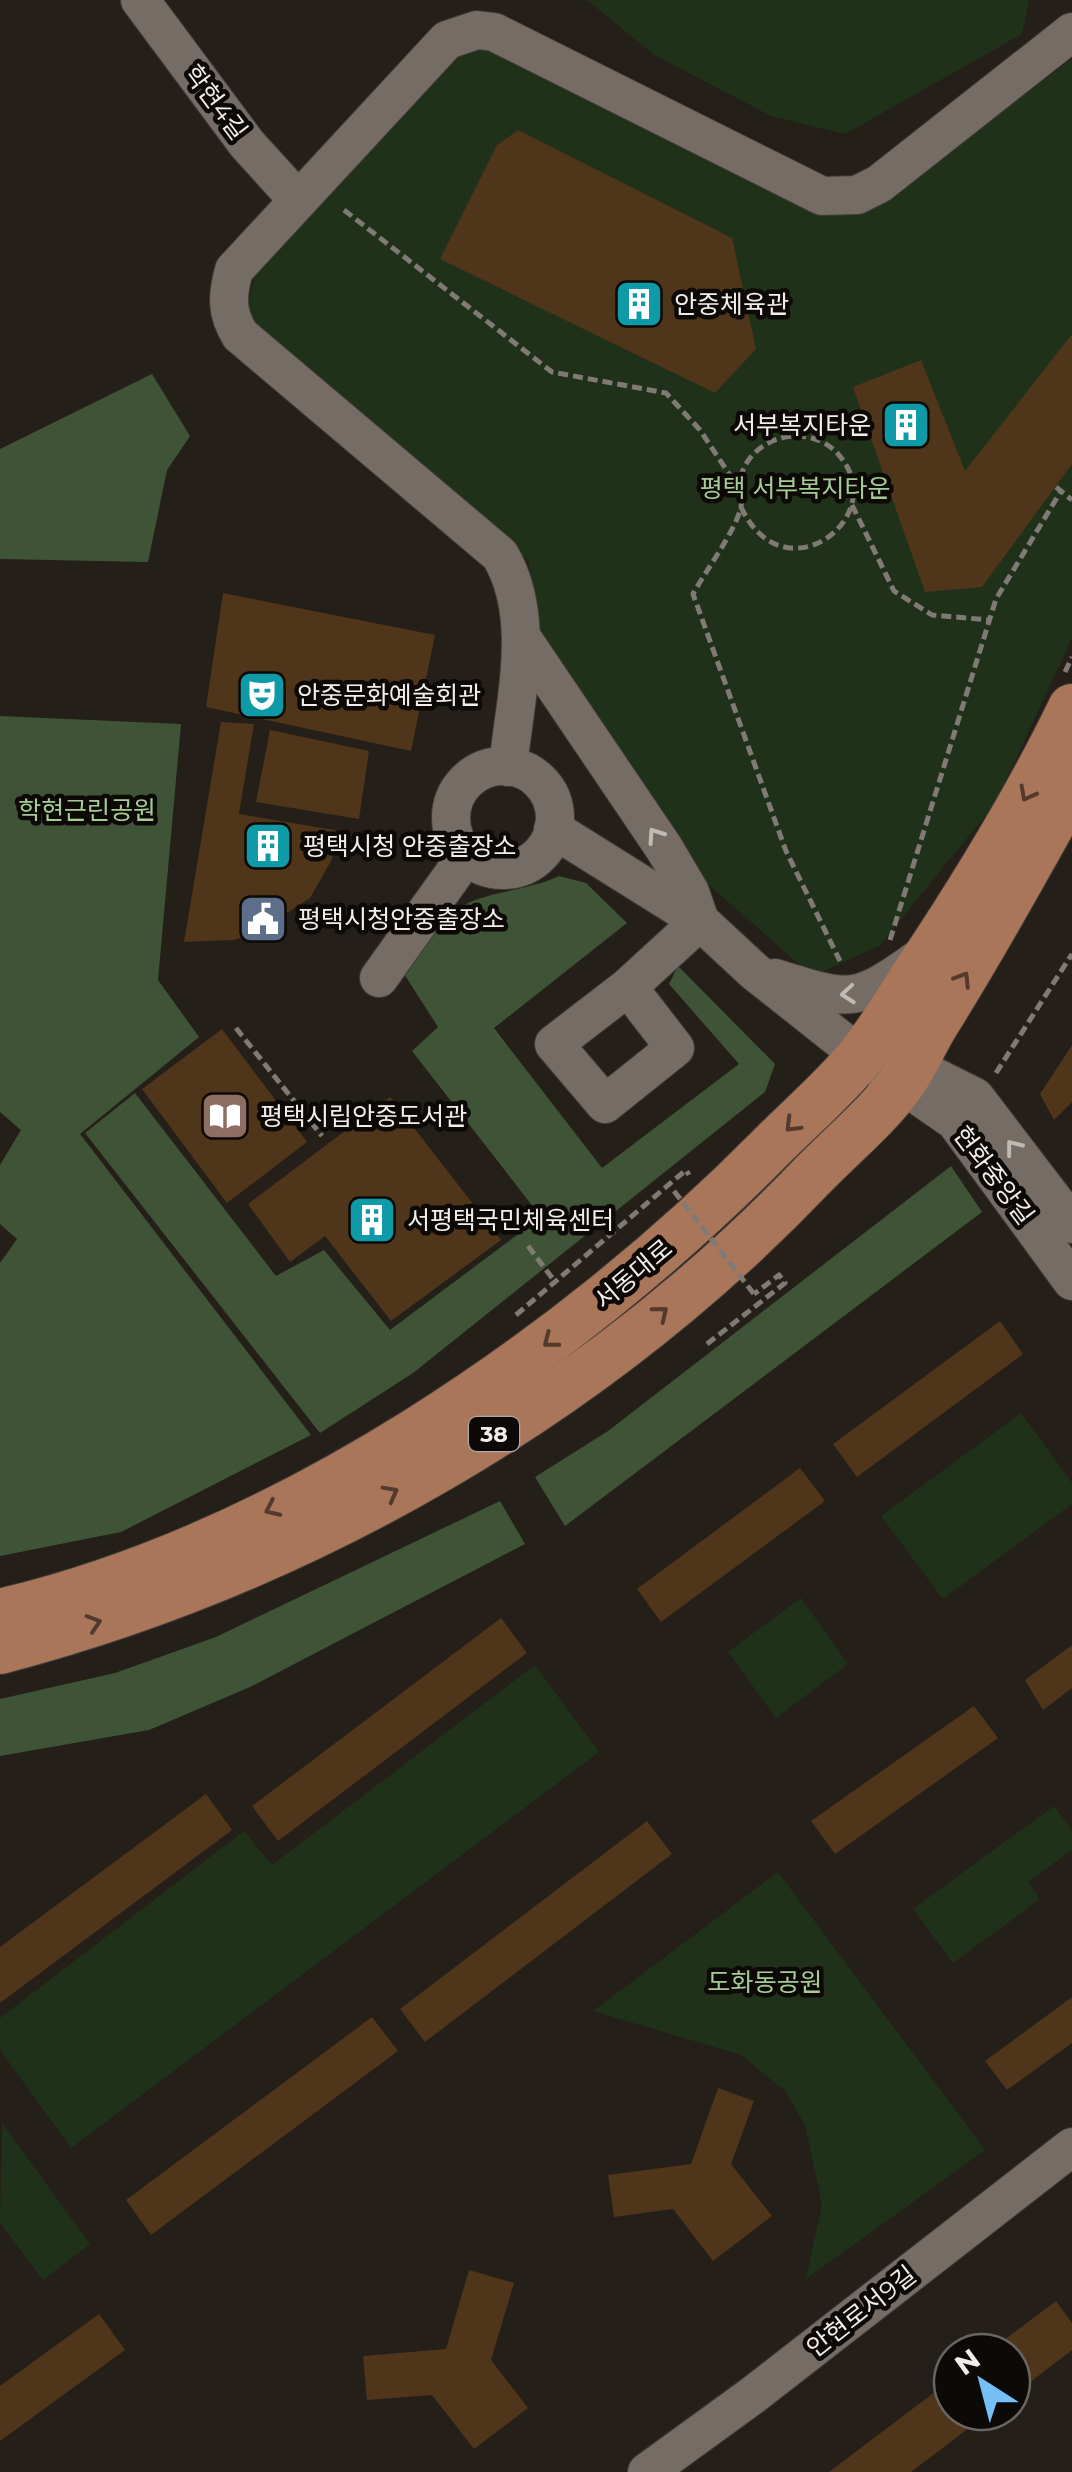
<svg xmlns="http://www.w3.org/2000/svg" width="1072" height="2472" font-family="Montserrat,'Noto Sans KR',sans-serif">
	<rect width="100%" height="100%" fill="#251f19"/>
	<g fill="#203119">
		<path d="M587,0H1029L1022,34L845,134L771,116L654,55Z"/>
		<path d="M479,45L817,211L886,197L1072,59V638L995,804L879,946L812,976L691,869L536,640L529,562L255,324L248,303L256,272L454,53Z"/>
		<path d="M1021,1413L1072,1483V1504L943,1599L881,1516Z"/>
		<path d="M801,1598L848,1664L776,1718L728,1652Z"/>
		<path d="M535,1665L599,1752L71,2148L0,2050V2018L244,1831L272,1865Z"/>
		<path d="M1054,1806L1072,1830V1850L1028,1882L1040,1899L953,1963L913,1909Z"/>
		<path d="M778,1872L985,2150L806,2279L822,2204L805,2125L785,2091L741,2055L593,2011Z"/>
		<path d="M2,2123L90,2244L43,2280L0,2223Z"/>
	</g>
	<g fill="#3f5436">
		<path d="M152,374L190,436L167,470L148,562L0,559V449Z"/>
		<path d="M0,716L181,724L158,980L199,1037L80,1134L311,1435L121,1532L0,1556V1263L17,1239L0,1224V1165L21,1130L0,1112Z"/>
		<path d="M559,876L586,883L627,923L494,1028L602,1168L739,1064L669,984L678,966L775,1064L765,1092L413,1373L320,1433L85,1133L135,1093L276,1276L324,1250L390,1330L541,1217L412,1051L438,1027L404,974C423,951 446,910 475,900C503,890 531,889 559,876Z"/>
		<path d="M951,1166L982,1212L565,1526L535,1477L608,1431Z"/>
		<path d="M500,1501L525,1544L250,1687L149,1730L0,1756V1699L115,1673L216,1637Z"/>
	</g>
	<g fill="#4f3519">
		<path d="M518,130L732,238L756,349L715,393L440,259L497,145Z"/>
		<path d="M1072,334V464L982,587L925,592L853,387L921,360L965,471Z"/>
		<path d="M223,593L435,635L411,751L206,707Z"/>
		<path d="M221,722L254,724L239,814L340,831L331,861L310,898L259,931L234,940L184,942Z"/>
		<path d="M270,730L369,751L359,819L256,802Z"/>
		<path d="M222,1029L307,1142L227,1203L142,1089Z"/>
		<path d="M1072,1045V1102L1054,1120L1040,1094Z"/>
		<path d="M390,1097L501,1240L391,1321L325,1236L290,1262L248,1204Z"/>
		<path d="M1000,1321L1023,1354L857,1477L833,1444Z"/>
		<path d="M800,1468L825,1501L661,1622L637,1589Z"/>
		<path d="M501,1618L527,1653L278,1841L252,1806Z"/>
		<path d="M1072,1645V1688L1043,1710L1025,1680Z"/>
		<path d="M974,1706L998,1738L835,1854L811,1821Z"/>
		<path d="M206,1794L232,1830L0,2003V1947Z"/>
		<path d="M647,1821L672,1854L425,2042L400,2009Z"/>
		<path d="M1072,1997V2043L1007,2090L985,2061Z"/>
		<path d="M372,2017L398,2051L151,2235L126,2200Z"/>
		<path d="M718,2088L754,2101L731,2164L772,2216L713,2261L673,2209L614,2217L608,2175L691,2164Z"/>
		<path d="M469,2270L514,2283L491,2360L528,2408L474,2449L432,2395L367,2400L363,2356L446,2349Z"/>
		<path d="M1056,2301L1072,2323V2350L1012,2396V2352H988Z"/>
		<path d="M99,2314L125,2350L0,2441V2386Z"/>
		<path d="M952,2379V2412H990L911,2472H829Z"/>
	</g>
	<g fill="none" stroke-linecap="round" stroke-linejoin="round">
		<g stroke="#403b37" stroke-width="40">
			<g id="minor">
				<path d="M140,0L247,144L298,200"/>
				<path d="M522,638L664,848L690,892L700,921L628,987L554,1044L605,1104L675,1048L628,987"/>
				<circle cx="503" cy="818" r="52"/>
				<path d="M508,767C515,698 537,617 500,555L240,335C226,312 227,296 234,270L447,40L477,30L494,32L822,196L857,195L879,184L1072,32"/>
				<path d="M553,829L700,921L755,972L861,1056L955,1121L1072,1281"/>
				<path d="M379,978L467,855"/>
				<path d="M775,978C852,1002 855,1004 921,957"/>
				<path d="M903,1061L975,1097L1072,1224"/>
				<path d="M647,2472L753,2395L1072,2147"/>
			</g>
		</g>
		<g stroke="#403b37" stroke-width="50">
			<g id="major">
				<path d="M0,1613C282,1547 570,1351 771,1147C801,1117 835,1088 861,1056C883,1028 901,997 920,968C976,884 1028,799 1072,708"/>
				<path d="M0,1650C305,1570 596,1403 813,1175C842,1145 879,1115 902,1082C915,1064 924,1041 936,1022C984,945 1028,866 1072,786"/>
			</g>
		</g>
		<g stroke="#807a75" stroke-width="5" stroke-dasharray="10 5" stroke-linecap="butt">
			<path d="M344,210L552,372L666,393L700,430L739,489"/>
			<path d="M1056,487L1072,500"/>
			<path d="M852,505L894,591L932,615L990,620"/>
			<path d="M741,507C784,600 894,515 838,454C811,424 759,433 743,470C738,483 743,495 741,507C736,530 705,572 693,594L786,851L840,961"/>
			<path d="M1065,672L1072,657"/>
			<path d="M890,940L996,599L1061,491"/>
			<path d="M236,1028L322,1136"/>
			<path d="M996,1073L1072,954"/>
			<path d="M528,1246L553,1279"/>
			<path d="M516,1315L686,1170L689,1175"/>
			<path d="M707,1344L785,1283L779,1275L754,1294"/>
		</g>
		<use href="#minor" stroke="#746c65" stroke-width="38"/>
		<use href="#major" stroke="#a9765a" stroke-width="48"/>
		<path stroke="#807a75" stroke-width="5" stroke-dasharray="10 5" stroke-linecap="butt" d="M674,1191L754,1294"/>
	</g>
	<defs><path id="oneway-chevron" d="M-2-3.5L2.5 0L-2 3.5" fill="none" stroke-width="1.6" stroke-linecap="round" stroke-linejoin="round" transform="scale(2.5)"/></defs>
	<g stroke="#533a2c">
		<use href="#oneway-chevron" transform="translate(1027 794) rotate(118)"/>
		<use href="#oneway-chevron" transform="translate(963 979) rotate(-58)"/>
		<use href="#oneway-chevron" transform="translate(792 1125) rotate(135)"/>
		<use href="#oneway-chevron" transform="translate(661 1313) rotate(-39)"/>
		<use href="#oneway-chevron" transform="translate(550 1341) rotate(142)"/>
		<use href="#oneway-chevron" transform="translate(391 1493) rotate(-28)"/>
		<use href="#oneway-chevron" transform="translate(272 1509) rotate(155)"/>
		<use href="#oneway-chevron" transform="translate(94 1623) rotate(-18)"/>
	</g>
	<g stroke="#c0bab5">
		<use href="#oneway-chevron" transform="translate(655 835) rotate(-124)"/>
		<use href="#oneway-chevron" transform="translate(848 994) rotate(175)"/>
		<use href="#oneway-chevron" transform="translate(1013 1147) rotate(-128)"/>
	</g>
	<defs>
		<g id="building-square" transform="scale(2.5)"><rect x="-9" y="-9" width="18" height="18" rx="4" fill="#0f9aa8" stroke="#0c0907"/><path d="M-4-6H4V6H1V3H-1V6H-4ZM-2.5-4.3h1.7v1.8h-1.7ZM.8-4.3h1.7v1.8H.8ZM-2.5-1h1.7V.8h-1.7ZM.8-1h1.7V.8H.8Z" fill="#fff"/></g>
		<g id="theatre-square" transform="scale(2.5)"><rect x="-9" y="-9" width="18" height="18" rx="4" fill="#0f9aa8" stroke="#0c0907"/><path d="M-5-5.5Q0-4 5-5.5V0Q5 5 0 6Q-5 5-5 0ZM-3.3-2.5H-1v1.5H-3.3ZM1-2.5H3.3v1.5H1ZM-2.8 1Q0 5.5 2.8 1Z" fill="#fff"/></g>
		<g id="civic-square" transform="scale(2.5)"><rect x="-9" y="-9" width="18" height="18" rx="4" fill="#5c6f8a" stroke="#0c0907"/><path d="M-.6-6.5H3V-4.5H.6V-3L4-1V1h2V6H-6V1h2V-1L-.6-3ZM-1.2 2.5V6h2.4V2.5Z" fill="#fff"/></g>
		<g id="library-square" transform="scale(2.5)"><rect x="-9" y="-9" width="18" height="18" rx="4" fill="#8d6e63" stroke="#0c0907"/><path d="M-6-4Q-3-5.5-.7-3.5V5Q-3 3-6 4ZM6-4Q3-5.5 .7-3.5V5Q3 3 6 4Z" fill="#fff"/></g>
	</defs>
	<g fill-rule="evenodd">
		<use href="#building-square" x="639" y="304"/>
		<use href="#building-square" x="906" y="425"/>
		<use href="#theatre-square" x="262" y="695"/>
		<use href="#building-square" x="268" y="846"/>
		<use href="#civic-square" x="263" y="919"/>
		<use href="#library-square" x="225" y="1116"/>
		<use href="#building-square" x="372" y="1220"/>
	</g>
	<g text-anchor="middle" stroke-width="9" stroke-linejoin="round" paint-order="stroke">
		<rect fill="#0c0907" stroke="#aea9a6" stroke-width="2.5" x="469" y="1417" width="50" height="34" rx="8"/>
		<g font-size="22" font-weight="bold" fill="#f3eeea">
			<text x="494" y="1442">38</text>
		</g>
		<g font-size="25" fill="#f3eeea" stroke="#0c0907">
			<text transform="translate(216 102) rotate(53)" y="9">학현4길</text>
			<text transform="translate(994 1175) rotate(53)" y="9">현화중앙길</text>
			<text transform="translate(633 1274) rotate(-40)" y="9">서동대로</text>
			<text transform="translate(861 2311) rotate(-38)" y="9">안현로서9길</text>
		</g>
		<g font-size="25" fill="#f3eeea" stroke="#0c0907" text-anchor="start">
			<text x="674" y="313">안중체육관</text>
			<text x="871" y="434" text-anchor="end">서부복지타운</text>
			<text x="297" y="704">안중문화예술회관</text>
			<text x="303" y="855">평택시청 안중출장소</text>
			<text x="298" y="928">평택시청안중출장소</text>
			<text x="260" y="1125">평택시립안중도서관</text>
			<text x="407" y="1229">서평택국민체육센터</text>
		</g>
		<g font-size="25" fill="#a5cc95" stroke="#0c0907">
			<text x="795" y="497">평택 서부복지타운</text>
			<text x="87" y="819">학현근린공원</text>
			<text x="765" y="1991">도화동공원</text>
		</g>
	</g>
	<g transform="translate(982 2382) rotate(324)"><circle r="48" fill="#0c0907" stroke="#686562" stroke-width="2.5"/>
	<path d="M0-8L18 38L0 25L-18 38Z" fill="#76c0f7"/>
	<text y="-15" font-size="28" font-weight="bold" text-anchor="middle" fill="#f3eeea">N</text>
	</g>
</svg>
